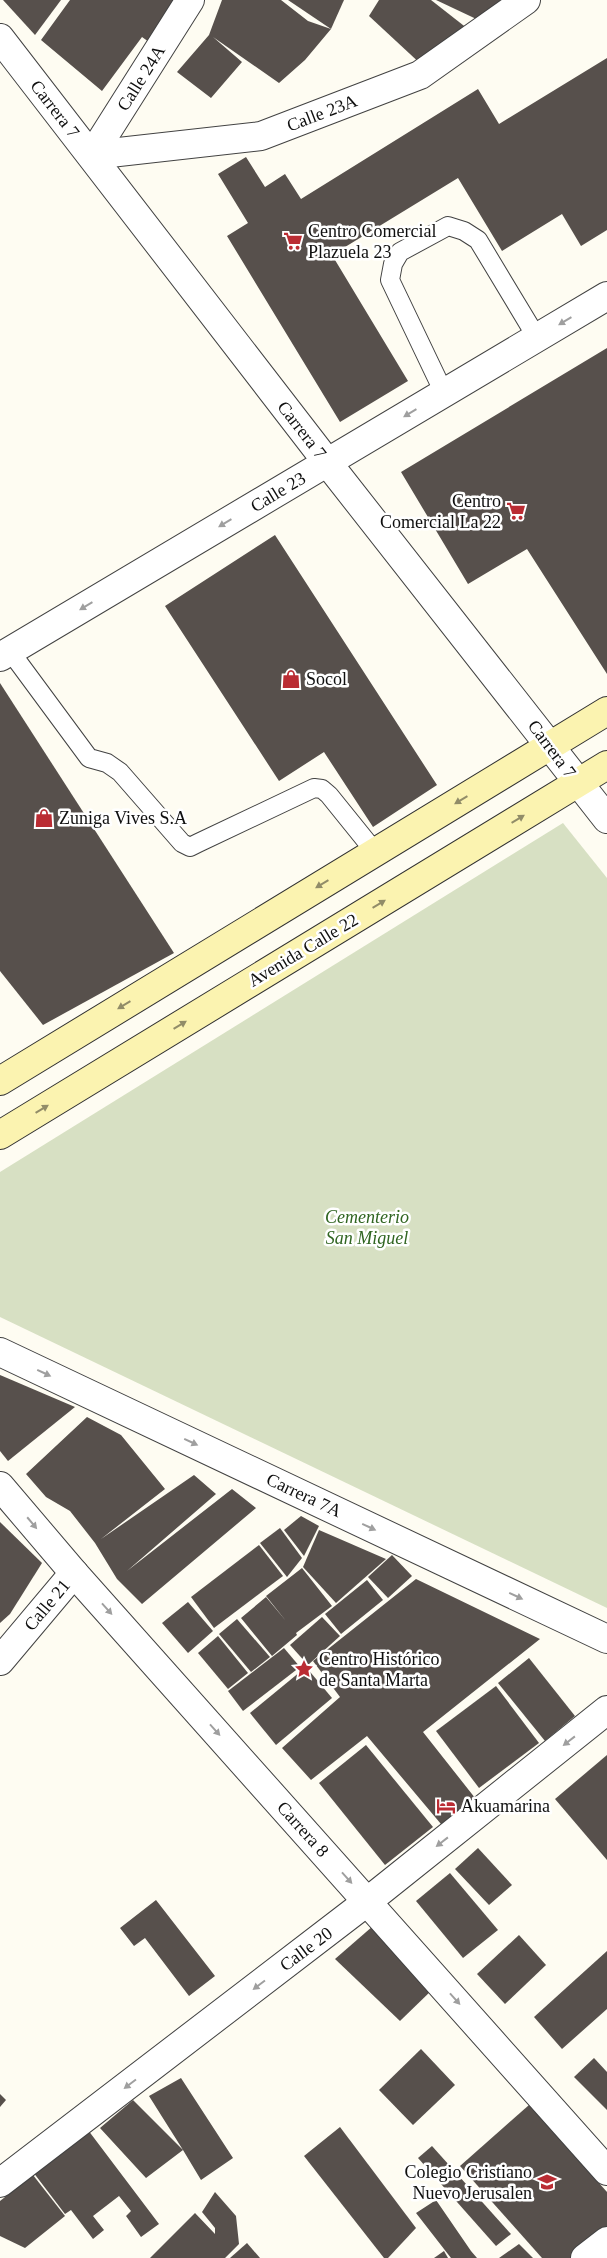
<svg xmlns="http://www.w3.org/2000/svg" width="607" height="2258" font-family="'Times New Roman',serif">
	<rect width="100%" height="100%" fill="#fefcf2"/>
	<path fill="#d7e0c3" d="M563,823L607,878V1608L0,1317V1172Z"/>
	<g fill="#57504c">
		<path d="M3,0H61L35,35Z"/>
		<path d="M70,0H177L149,42L142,37L102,91L41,40Z"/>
		<path d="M222,0H281L308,21L331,29L305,60L279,83L213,37L242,62L211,98L177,72L209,35Z"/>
		<path d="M288,0H344L331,29Z"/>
		<path d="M379,0H431L468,29L424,67L369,16Z"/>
		<path d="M436,0H520L489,25Z"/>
		<path d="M607,58V230L581,246L562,214L502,251L458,178L332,255L408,381L340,422L227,236L248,223L218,174L246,157L265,187L285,174L301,199L478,89L499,124Z"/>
		<path d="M607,348V674L527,549L468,584L401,472Z"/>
		<path d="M275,535L437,785L373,827L324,752L279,781L165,606Z"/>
		<path d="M0,683L174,953L43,1025L0,971Z"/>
		<path d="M0,1375L75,1407L8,1461L0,1451Z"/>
		<path d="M87,1417L121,1435L165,1489L101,1539L194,1475L216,1494L127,1571L232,1489L256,1508L142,1604L117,1579L95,1543L70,1511L46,1497L26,1474Z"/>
		<path d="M301,1516L319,1526L304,1556L284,1530Z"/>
		<path d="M0,1522L42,1563L10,1614L0,1623Z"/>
		<path d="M280,1528L302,1558L287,1577L260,1543Z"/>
		<path d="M319,1530L386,1559L336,1603L303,1567Z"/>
		<path d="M259,1545L283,1576L214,1628L191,1597Z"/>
		<path d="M392,1555L412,1576L388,1598L368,1577Z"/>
		<path d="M302,1568L332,1606L296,1633L297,1635L272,1656L241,1618L266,1597L286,1621L266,1596Z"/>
		<path d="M416,1579L540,1639L423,1732L479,1803L446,1830L367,1736L311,1780L282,1748L340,1697L313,1661Z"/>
		<path d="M367,1580L383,1600L341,1634L325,1614Z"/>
		<path d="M188,1602L213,1631L188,1653L162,1623Z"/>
		<path d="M322,1617L340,1636L308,1665L290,1645Z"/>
		<path d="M237,1619L270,1657L251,1672L219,1634Z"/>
		<path d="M218,1636L248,1673L228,1689L198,1653Z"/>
		<path d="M284,1648L300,1667L243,1711L228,1691Z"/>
		<path d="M529,1658L575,1716L545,1741L498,1683Z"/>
		<path d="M306,1667L332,1698L276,1745L250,1713Z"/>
		<path d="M496,1686L539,1743L479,1788L436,1731Z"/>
		<path d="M366,1745L433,1827L385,1865L319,1783Z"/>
		<path d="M607,1755V1860L555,1799Z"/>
		<path d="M478,1848L512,1885L489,1905L455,1869Z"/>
		<path d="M450,1873L498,1930L463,1958L416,1901Z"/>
		<path d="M156,1900L215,1976L189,1996L145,1938L134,1946L120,1928Z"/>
		<path d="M373,1926L434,1988L400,2021L335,1959Z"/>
		<path d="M519,1935L546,1965L505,2004L477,1974Z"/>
		<path d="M607,1951V2009L562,2049L534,2017Z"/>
		<path d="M421,2049L455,2085L413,2125L379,2090Z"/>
		<path d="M594,2058L607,2072V2110L574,2077Z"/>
		<path d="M181,2078L233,2158L201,2180L183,2150L146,2178L100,2128L133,2100L183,2150L149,2096Z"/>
		<path d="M0,2094L6,2100L0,2107Z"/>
		<path d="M529,2105L607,2192V2227L572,2258H542L460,2166Z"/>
		<path d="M340,2127L416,2228L388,2258H384L304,2156Z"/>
		<path d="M88,2130L159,2224L141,2237L126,2216L131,2211L119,2196L93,2216L104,2230L93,2239L71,2210L65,2214L33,2172Z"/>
		<path d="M432,2146L511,2234L496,2246L418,2158Z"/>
		<path d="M33,2175L65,2216L25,2248L0,2236V2201Z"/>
		<path d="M215,2192L236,2216L239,2244L225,2258H150L195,2213L215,2234V2228L202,2212Z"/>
		<path d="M436,2200L471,2251L477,2258H451L416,2213Z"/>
		<path d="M247,2243L260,2258H230Z"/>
		<path d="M519,2244L533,2258H499Z"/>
		<path d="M444,2251L448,2258H434Z"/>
	</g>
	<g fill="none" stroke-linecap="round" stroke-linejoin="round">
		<g stroke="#424242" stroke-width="20">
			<g id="lane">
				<path d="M444,393L390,280L393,264L400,252L448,226L464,231L478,240L537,338"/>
				<path d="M10,651L89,758L107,763L120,772L182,843L190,847L198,843L314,788L322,789L329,795L375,852"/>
			</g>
		</g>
		<g stroke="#424242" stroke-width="30">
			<g id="street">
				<path d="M0,38L327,462L607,819"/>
				<path d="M92,155L261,136L420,75L526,0"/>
				<path d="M92,155L190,0"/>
				<path d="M0,657L607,296"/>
				<path d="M0,1352L607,1639"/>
				<path d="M0,1486L74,1573L607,2171"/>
				<path d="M0,1661L74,1573"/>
				<path d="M0,2183L368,1901L607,1710"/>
				<path d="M585,2258L607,2241"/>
			</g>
		</g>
		<g stroke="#313131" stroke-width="30">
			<g id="secondary">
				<path d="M0,1081L607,711"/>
				<path d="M0,1135L607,765"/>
			</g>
		</g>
		<use href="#lane" stroke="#fff" stroke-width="18"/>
		<use href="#street" stroke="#fff" stroke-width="28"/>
		<use href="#secondary" stroke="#fbf3b0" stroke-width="28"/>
	</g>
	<defs><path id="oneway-solid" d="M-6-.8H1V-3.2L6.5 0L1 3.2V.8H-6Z" transform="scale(1.25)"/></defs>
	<g fill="#9f9f9f">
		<use href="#oneway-solid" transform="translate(565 321) rotate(149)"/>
		<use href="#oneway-solid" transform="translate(410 413) rotate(149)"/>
		<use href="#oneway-solid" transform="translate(225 523) rotate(149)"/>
		<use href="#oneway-solid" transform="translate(86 606) rotate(149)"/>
		<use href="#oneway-solid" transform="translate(44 1373) rotate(25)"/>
		<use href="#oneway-solid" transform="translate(191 1442) rotate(25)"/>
		<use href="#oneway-solid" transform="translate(32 1523) rotate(50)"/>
		<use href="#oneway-solid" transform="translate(369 1527) rotate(25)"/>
		<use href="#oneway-solid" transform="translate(516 1596) rotate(25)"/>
		<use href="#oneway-solid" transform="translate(107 1609) rotate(48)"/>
		<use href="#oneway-solid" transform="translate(215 1730) rotate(48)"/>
		<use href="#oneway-solid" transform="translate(569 1741) rotate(142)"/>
		<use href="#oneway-solid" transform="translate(442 1842) rotate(142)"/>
		<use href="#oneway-solid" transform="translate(347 1878) rotate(48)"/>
		<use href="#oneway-solid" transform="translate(259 1985) rotate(143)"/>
		<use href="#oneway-solid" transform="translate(455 1999) rotate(48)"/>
		<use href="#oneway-solid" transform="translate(130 2084) rotate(143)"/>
	</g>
	<g fill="#918c68">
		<use href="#oneway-solid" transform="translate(461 800) rotate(149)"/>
		<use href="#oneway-solid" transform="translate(518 819) rotate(-31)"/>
		<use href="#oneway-solid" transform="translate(322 884) rotate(149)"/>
		<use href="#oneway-solid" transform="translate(379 904) rotate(-31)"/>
		<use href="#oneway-solid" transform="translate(124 1005) rotate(149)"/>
		<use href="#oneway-solid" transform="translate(180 1025) rotate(-31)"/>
		<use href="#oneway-solid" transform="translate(42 1109) rotate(-31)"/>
	</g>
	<defs>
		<g id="supermarket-bare" transform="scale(1.5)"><path d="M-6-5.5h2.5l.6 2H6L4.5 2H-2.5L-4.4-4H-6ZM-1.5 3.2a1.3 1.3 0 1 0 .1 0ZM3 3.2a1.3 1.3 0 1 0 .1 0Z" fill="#ba2c33" stroke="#fff" stroke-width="2.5" paint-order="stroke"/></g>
		<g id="shop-bare" transform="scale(1.5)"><path d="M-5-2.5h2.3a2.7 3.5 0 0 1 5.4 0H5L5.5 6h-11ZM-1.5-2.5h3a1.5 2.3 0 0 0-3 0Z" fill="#ba2c33" stroke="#fff" stroke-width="2.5" paint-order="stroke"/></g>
		<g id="sight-bare" transform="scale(1.5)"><path d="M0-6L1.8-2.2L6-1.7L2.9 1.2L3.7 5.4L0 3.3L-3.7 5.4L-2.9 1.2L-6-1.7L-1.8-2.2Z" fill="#ba2c33" stroke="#fff" stroke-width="2.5" paint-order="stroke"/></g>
		<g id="hotel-bare" transform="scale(1.5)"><path d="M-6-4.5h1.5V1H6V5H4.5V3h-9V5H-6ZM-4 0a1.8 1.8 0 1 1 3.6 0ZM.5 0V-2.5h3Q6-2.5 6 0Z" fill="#ba2c33" stroke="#fff" stroke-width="2.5" paint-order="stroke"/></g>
		<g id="school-bare" transform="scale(1.5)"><path d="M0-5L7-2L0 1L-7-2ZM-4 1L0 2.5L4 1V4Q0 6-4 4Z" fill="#ba2c33" stroke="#fff" stroke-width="2.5" paint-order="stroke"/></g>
	</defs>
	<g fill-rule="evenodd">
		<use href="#supermarket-bare" x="293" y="241"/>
		<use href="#supermarket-bare" x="516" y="511"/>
		<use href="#shop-bare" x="291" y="679"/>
		<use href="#shop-bare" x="44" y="818"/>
		<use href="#sight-bare" x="304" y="1669"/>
		<use href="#hotel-bare" x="446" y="1806"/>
		<use href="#school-bare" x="547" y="2182"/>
	</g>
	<g text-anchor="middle" stroke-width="5" stroke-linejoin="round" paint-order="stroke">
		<g font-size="18" fill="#0f0f0f" stroke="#fff">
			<text transform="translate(141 78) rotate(-58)" y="6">Calle 24A</text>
			<text transform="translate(55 109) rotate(52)" y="6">Carrera 7</text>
			<text transform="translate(322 113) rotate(-21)" y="6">Calle 23A</text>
			<text transform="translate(302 430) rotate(52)" y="6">Carrera 7</text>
			<text transform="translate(278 492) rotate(-31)" y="6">Calle 23</text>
			<text transform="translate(552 749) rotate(53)" y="6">Carrera 7</text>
			<text transform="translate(303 950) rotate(-31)" y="6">Avenida Calle 22</text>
			<text transform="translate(304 1495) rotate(25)" y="6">Carrera 7A</text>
			<text transform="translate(47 1605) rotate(-50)" y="6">Calle 21</text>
			<text transform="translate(303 1829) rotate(48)" y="6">Carrera 8</text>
			<text transform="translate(306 1949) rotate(-37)" y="6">Calle 20</text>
		</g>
		<g font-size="18" fill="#0f0f0f" stroke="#fff" text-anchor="start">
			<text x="308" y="237">Centro Comercial<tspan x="308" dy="21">Plazuela 23</tspan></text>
			<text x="501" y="507" text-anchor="end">Centro<tspan x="501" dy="21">Comercial La 22</tspan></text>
			<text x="306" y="685">Socol</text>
			<text x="59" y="824">Zuniga Vives S.A</text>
			<text x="319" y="1665">Centro Histórico<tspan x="319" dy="21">de Santa Marta</tspan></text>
			<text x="461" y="1812">Akuamarina</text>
			<text x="532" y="2178" text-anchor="end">Colegio Cristiano<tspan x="532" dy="21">Nuevo Jerusalen</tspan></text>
		</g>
		<g font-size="18" font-style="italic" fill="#306521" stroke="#fff">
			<text x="367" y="1223">Cementerio<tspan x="367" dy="21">San Miguel</tspan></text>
		</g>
	</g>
</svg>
